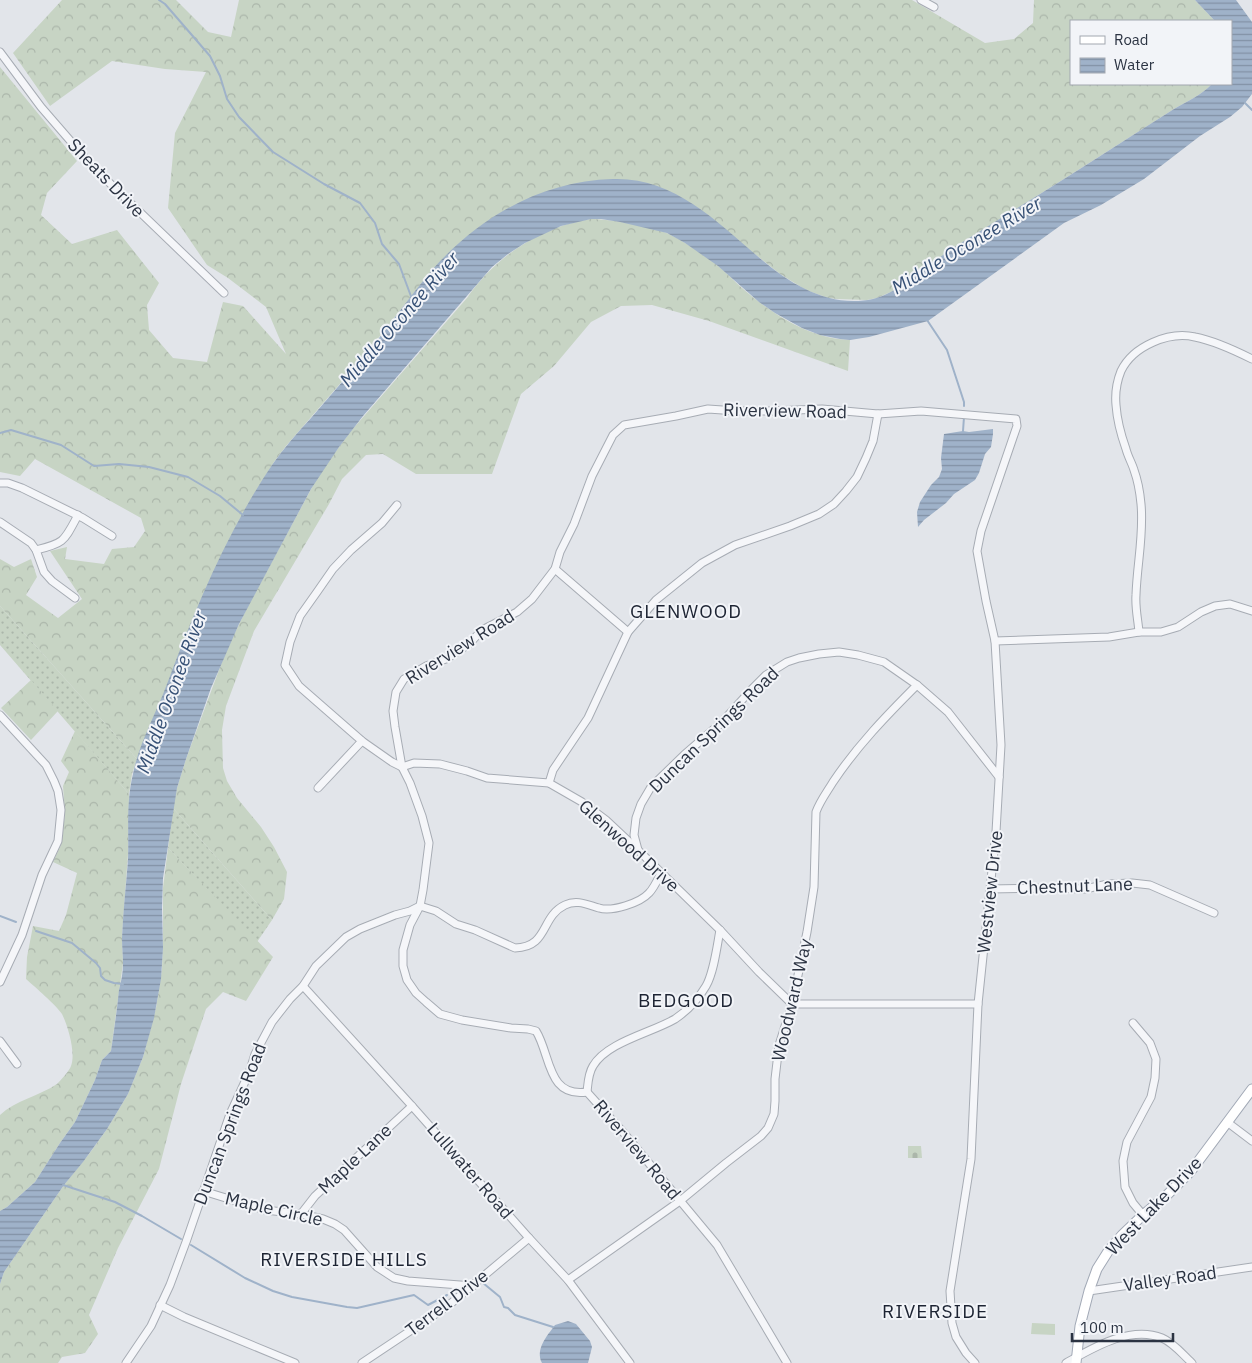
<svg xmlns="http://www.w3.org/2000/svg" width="1252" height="1363" font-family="'IBM Plex Sans',sans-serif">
	<defs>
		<pattern id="grass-dots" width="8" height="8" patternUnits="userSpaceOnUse" patternTransform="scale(1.25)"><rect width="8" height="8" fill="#c7d4c4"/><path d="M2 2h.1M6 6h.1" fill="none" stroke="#abb6aa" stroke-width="1.8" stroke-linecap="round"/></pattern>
		<pattern id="forest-crowns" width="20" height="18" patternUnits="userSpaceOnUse" patternTransform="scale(1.25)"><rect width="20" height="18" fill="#c7d4c4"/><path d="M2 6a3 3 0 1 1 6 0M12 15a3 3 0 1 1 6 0" fill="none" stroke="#abb6aa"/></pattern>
		<pattern id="cemetery-stones" width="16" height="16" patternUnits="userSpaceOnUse" patternTransform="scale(1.25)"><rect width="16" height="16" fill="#c7d4c4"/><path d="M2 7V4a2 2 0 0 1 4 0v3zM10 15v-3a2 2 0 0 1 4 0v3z" fill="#abb6aa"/></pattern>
		<pattern id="water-rules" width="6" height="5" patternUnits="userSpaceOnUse" patternTransform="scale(1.25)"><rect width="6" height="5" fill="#9fb2c9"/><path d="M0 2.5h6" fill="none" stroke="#8291a5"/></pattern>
	</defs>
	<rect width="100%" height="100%" fill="#e2e5ea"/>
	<g fill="url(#grass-dots)">
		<path d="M0,606L137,759L132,774L129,794L0,645Z"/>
		<path d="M173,808L272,920L257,942L168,848Z"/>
	</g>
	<g fill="url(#forest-crowns)">
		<path d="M62,0H176L208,32L231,37L239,0H912L985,43L1014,39L1033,23L1034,0H1195L1215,21H1071V84H1212C1201,95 1188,101 1174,109L1064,179L949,251L893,291L877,298L867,300L837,299L828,298L806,290L780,274L756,255L650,184L428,275L365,355L286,446L274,462L258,488L238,523L207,586L187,633L162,699L137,759L0,606V559L14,567L31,559L37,577L26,595L58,618L82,599L50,551L67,547L65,559L104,564L112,549L134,547L145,531L141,518L35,459L20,476L0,472V67L77,161L47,193L41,215L72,244L117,230L159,283L147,305L149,330L173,358L207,362L223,302L243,306L286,354L266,307L228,278L207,265L168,208L175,133L206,72L165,69L112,61L50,106L13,53Z"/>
		<path d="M590,219C610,219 651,226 669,234C686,242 702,254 717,265C726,272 734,281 742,288C772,314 810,339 850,340L848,371L709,321L652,305L621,306L591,322L554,366L521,394L492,474H416L383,454L366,455L342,479L329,504L254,631L226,706L222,730L223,768L227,781L237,798L261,827L274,847L287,872L284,899L272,920L173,808L177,788L186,759L226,651L248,606L316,480L333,455L351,431L467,298C495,257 540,227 590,219Z"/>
		<path d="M31,680L58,711L31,740L1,708Z"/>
		<path d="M75,731L129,794L128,854L122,935L123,963L111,1051L102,1060L95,1080L75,1122L60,1143L35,1182L7,1207L0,1211V1115C16,1100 39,1096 57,1084C60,1081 70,1070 71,1066C76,1053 68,1026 62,1014C55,1004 36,988 26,979L27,957L33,926L59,931L66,915L77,873L53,862L61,845L65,814L63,786L69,772L61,761Z"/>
		<path d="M168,848L273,957L246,1001L223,992L206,1009L181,1084L159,1169L118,1248L89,1315L98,1334L85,1353L62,1357L58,1363H0V1284L4,1272L64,1185L89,1154L107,1129L128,1094L143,1057L156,1008L162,969L163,938V888Z"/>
	</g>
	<path fill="url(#cemetery-stones)" d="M908,1146H921L922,1158H908Z"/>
	<path fill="#c7d4c4" d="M1032,1323L1055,1324V1335L1031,1334Z"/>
	<g fill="url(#water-rules)">
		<path d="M1195,0H1236L1252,22V94L1242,107L1230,117L1200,136L1144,179L1101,205L1064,223L928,321L869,337L850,340L840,339L820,335L802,328L775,313L759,302L718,266L685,243L667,233L620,222L601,219H591L561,226L525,243L508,254L492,267L363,416L339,447L311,489L239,624L211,688L186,759L177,788L163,878L162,908L163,948L161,979L154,1018L143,1057L128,1094L107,1129L83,1162L64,1185L4,1272L0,1284V1211L7,1207L35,1182L60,1143L75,1122L95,1080L102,1060L111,1051C114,1031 117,1010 119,990C121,982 123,973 123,964C123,956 122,947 122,938C123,912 126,886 128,860C129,831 126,802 133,774C139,743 156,714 167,684C195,609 227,532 272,465C284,448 297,433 311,418C330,396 349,374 368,352C390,325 410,296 432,270C479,217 541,181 613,179C675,177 718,223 762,260C793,286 831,308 873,299C899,293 930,263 953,248C990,225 1027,202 1064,179C1101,156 1137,132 1174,109C1188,101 1201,95 1212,84H1231V21H1215Z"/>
		<path d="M993,429V434L991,447L985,454L979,473L975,480L954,494L946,503L924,520L918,527L917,512L920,502L931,485L939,477L942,469L941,458L944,434L963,431L969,432Z"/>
		<path d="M568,1321L576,1324L590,1341L592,1347L588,1363H542C535,1349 547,1336 555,1325Z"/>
	</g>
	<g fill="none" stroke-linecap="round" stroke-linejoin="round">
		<g stroke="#9fb2c9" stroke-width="2">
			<path d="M159,0L165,4L210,56L220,76L227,99L239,117L273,152L324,184L360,203L375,223L382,244L399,264L412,299"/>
			<path d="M1245,103L1252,110"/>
			<path d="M927,320L947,350L964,402V406"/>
			<path d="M963,431L964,417"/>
			<path d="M0,433L11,430L61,445L94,466L119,464L149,467L188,477L220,496L243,515"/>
			<path d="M0,916L16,922"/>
			<path d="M36,931L72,943L96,963L100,968L101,976L105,980L114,983L123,984"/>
			<path d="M63,1185L115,1202L142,1216L181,1239"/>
			<path d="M191,1245L245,1278L273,1291L292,1297L347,1307L357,1308L414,1295L428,1305L447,1295"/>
			<path d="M483,1283L500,1297L504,1307L508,1308L515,1315L553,1327"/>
		</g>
		<g stroke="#a7acb4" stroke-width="9">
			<g id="minor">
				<path d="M921,0L934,7"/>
				<path d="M0,52L41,107L93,167L224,293"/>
				<path d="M0,483H8L22,488L83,518L112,536"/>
				<path d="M397,505L382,523L351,550L333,569L317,592L300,616L290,642L285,665L299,686L323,707L362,741L392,762L402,767L414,763L440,764L467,771L487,778L549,783L582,802L606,820L638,850L720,930L759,972L792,1004H978"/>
				<path d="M0,522L31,543L36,550L44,572L52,581L75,598"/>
				<path d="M36,550C65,543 64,541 78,515"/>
				<path d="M555,569L628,632"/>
				<path d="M1139,632C1138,620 1135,607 1136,595C1137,564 1144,534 1141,504C1140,493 1138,481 1134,470C1132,463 1128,457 1126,449C1121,435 1117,419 1116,405C1115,394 1117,381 1121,371C1133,346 1169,331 1195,337C1215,341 1234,350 1252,359"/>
				<path d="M995,641L1109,637L1139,632H1161L1178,627L1201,612L1215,606L1230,604L1252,611"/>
				<path d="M0,715L46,765L54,781L58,791L61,810L58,841L42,875L22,935L0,982"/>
				<path d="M549,783L553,770L588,718L628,632L656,600L702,563L735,545L790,526L819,514L834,504L846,491L857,477L866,458L873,441L878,414"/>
				<path d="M318,788L362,741"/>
				<path d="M638,850L634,835L636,818L641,804L651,787L684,755L721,723L752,689L766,675L787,662L799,658L819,654L839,652L858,655L884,662L917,685L948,712L999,777"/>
				<path d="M990,889L1048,888L1085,889L1108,884L1132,883L1150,885L1214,913"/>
				<path d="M303,986L412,1106L529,1238L568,1280L630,1363"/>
				<path d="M1133,1023L1150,1043L1156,1059L1155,1078L1151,1097L1127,1142L1123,1161L1125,1187L1133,1203L1143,1215"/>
				<path d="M0,1041L17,1064"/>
				<path d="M587,1092C547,1098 551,1055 536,1031L528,1029L511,1028L462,1020L440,1014L426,1002L416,993L407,980L403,966V950L410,925L420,906L423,890L429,843L422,816L410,783L402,767L395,727L393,711L396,692L404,679L426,666L446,659L469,644L482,630L517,612L532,599L555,569L560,552L574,524L592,476L613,435L624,425L676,416L708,409L737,411H771L822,409L878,414L921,411L1016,419L1017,426L981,531L977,551L986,601L995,641L1001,745L996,832L978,1004L971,1159L950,1291L952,1323L956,1337L966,1353L975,1363"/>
				<path d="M587,1092L623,1132L717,1245L787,1363"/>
				<path d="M587,1092C588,1084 588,1074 593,1066C607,1042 651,1033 675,1019C687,1011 699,998 706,986C714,972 717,946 720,930"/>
				<path d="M1227,1122L1252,1141"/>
				<path d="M203,1191L265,1210L301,1214L323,1219L335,1224L344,1230L377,1267L394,1278L408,1281L473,1286"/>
				<path d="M301,1214L315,1196L412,1106"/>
				<path d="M568,1280L680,1201L726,1163L761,1136L768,1128L774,1114L775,1101V1079L779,1045L792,1004L807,932L814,887L816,812C820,801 827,792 833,782C857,746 886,716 917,685"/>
				<path d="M1089,1291L1252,1267"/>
				<path d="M160,1305L184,1317L295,1363"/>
				<path d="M126,1363L151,1326L170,1285L186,1242L230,1114L249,1073L255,1054L272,1022L290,999L303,986L316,966L346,937L360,929L395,915L410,911L420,906L436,911L456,924L475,930L515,948C549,947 540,917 565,905C577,899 588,905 599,908C612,912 640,903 649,893C654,888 658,879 661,873"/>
				<path d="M362,1363L449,1305L529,1238"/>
				<path d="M1066,1363C1093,1348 1130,1325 1162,1338C1174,1343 1183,1355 1192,1363"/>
			</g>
		</g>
		<g stroke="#a2a9b6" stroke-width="11">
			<path id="major" d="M1076,1363L1080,1326L1089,1291L1097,1269L1109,1250L1122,1235L1143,1215L1168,1194L1191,1171L1252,1089"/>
		</g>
		<use href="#minor" stroke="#f5f6f9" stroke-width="7"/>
		<use href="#major" stroke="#fff" stroke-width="9"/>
	</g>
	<g text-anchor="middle" stroke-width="4" stroke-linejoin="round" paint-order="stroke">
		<g font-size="18" fill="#2b3342" stroke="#f2f4f8">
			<text transform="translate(106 178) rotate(46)" y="6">Sheats Drive</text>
			<text transform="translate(785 411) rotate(1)" y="6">Riverview Road</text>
			<text transform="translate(460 647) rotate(-32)" y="6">Riverview Road</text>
			<text transform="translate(714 730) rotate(-44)" y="6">Duncan Springs Road</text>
			<text transform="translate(629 846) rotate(42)" y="6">Glenwood Drive</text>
			<text transform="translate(1075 886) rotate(-2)" y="6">Chestnut Lane</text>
			<text transform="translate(990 892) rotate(-84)" y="6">Westview Drive</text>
			<text transform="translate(792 1000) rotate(-77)" y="6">Woodward Way</text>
			<text transform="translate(230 1124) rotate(-69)" y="6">Duncan Springs Road</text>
			<text transform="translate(637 1150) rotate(50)" y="6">Riverview Road</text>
			<text transform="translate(355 1159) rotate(-43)" y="6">Maple Lane</text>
			<text transform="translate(470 1171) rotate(49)" y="6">Lullwater Road</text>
			<text transform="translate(1154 1206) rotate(-46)" y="6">West Lake Drive</text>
			<text transform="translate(274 1209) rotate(13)" y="6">Maple Circle</text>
			<text transform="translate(1170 1279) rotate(-8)" y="6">Valley Road</text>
			<text transform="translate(447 1303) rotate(-37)" y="6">Terrell Drive</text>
		</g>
		<g font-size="19" font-style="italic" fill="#365075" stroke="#f2f4f8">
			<text transform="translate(966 245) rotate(-31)" y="7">Middle Oconee River</text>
			<text transform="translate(399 319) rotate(-49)" y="7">Middle Oconee River</text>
			<text transform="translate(171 692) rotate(-70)" y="7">Middle Oconee River</text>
		</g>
		<g font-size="19" letter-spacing="1" fill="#1d2433" stroke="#f2f4f8">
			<text x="686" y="618">GLENWOOD</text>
			<text x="686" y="1007">BEDGOOD</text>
			<text x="344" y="1266">RIVERSIDE HILLS</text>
			<text x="935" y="1318">RIVERSIDE</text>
		</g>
	</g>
	<rect x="1070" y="20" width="162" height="65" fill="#f2f4f8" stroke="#a2a7af"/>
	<rect x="1080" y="36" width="25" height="8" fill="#ffffff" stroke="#a2a7af"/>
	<text x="1114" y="45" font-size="15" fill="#2b3342">Road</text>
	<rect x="1080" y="58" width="25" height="15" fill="url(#water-rules)" stroke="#a2a7af"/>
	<text x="1114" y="70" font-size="15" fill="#2b3342">Water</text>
	<path d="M1072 1333v8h101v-8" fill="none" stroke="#2b3342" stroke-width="2.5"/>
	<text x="1080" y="1333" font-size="15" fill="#2b3342" stroke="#f2f4f8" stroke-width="4" paint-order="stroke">100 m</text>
</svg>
